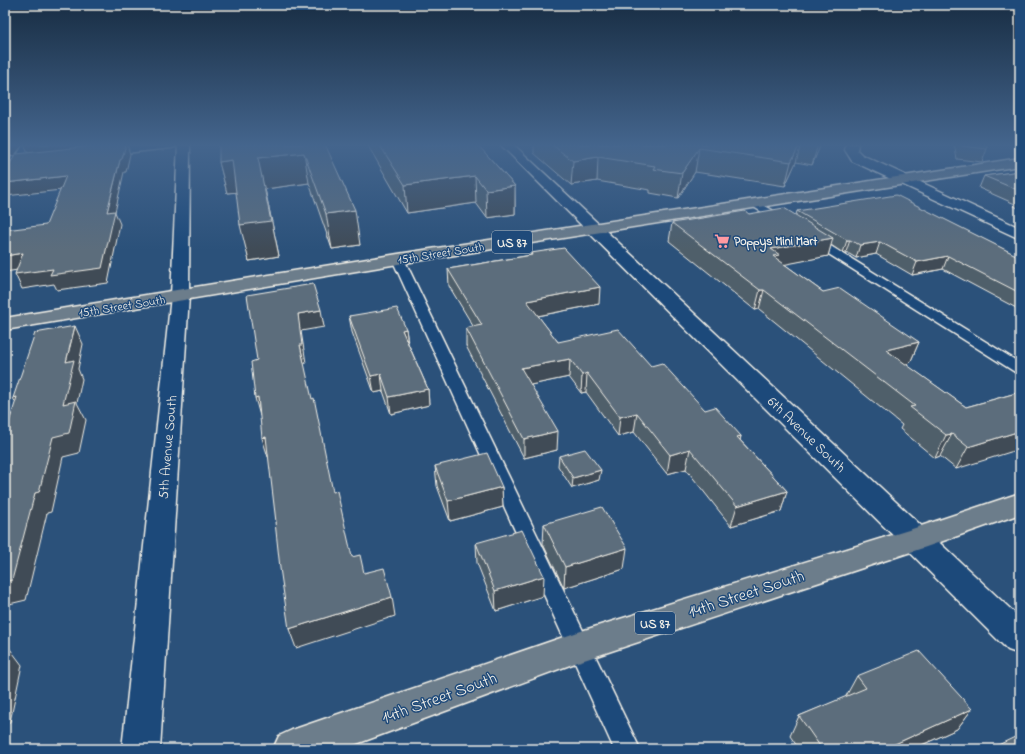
<svg xmlns="http://www.w3.org/2000/svg" width="1025" height="754" font-family="'Indie Flower',sans-serif">
	<rect width="100%" height="100%" fill="#2b517a"/>
	<filter id="ink" filterUnits="userSpaceOnUse"><feTurbulence type="fractalNoise" baseFrequency=".025" numOctaves="2"/><feDisplacementMap in="SourceGraphic" scale="8" xChannelSelector="R" yChannelSelector="G"/><feConvolveMatrix kernelMatrix="1 2 1 2 8 2 1 2 1" color-interpolation-filters="sRGB"/></filter>
	<g filter="url(#ink)">
		<g fill="none" stroke-linecap="round" stroke-linejoin="round">
			<g stroke="#f4f1e8" stroke-width="3">
				<g id="service">
					<path d="M24,144H32L10,182L5,185V174Z"/>
					<path d="M756,201L788,219L789,221L788,223H780L752,206L751,204Z"/>
					<path d="M812,236L816,237L1020,363V373L1015,372L808,241L806,239Z"/>
					<path d="M398,256L402,257L404,259L640,749H614L392,259L394,257Z"/>
				</g>
			</g>
			<g stroke="#f4f1e8" stroke-width="3">
				<g id="minor">
					<path d="M137,144H177L175,147L171,148L98,156L94,155L92,152L94,149L98,148Z"/>
					<path d="M178,144H190L189,296L160,749H122L171,296Z"/>
					<path d="M500,144H513L1020,618V654L1008,650Z"/>
					<path d="M846,144H858L857,150L862,155L1020,228V239L852,161L845,150Z"/>
					<path d="M42,154L47,155L48,158L47,161L5,166V158Z"/>
				</g>
			</g>
			<g stroke="#f4f1e8" stroke-width="3">
				<g id="primary">
					<path d="M1020,158V166L398,264L5,330V318L398,254Z"/>
					<path d="M1020,493V514L926,547L578,662L343,749H273L279,736L292,730L578,632L912,529Z"/>
				</g>
			</g>
			<use href="#service" fill="#1f4a7a" fill-rule="evenodd"/>
			<use href="#minor" fill="#1f4a7a" fill-rule="evenodd"/>
			<use href="#primary" fill="#6c7d8b" fill-rule="evenodd"/>
		</g>
		<g fill="#4f5e6b" stroke="#f4f1e8">
			<path d="M325,144L360,245L332,249L309,183L265,189L279,256L249,261L236,192L227,193L219,162Z"/>
			<path d="M367,144H477L515,186V214L487,218L476,203L407,213Z"/>
			<path d="M534,144H821L812,165L796,162L785,186L695,172L678,198L650,193V190L597,181L571,185L534,153Z"/>
			<path d="M954,144H986L987,149L982,162L957,159Z"/>
			<path d="M1020,171V209L1014,206L1015,204L979,188L984,176Z"/>
			<path d="M797,211L1020,257V310L943,269L912,275L876,254L856,258L846,252L843,253L831,245L828,256L784,264L823,292L919,342L910,363L905,364L966,407L1020,392L956,469L940,456L935,458L900,429L902,425L759,309L755,310L669,241L672,223L749,214L796,215Z"/>
			<path d="M531,253L599,304L538,316L558,342L651,366L705,410L741,436L740,440L787,491L781,511L731,526L686,469L667,474L634,432L618,436L586,392L581,393L569,377L530,385L557,450L524,458L466,346V328L473,326L449,286L448,269L531,255Z"/>
			<path d="M349,316L406,329L408,343L428,389L429,405L391,414L383,391L374,393L352,332Z"/>
			<path d="M559,456L599,480L572,488L558,466Z"/>
			<path d="M435,466L502,487L503,507L450,521L437,486Z"/>
			<path d="M544,524L624,569L564,588L543,544Z"/>
			<path d="M476,543L543,596L496,611L477,563Z"/>
			<path d="M857,676L972,709L957,729L913,749H799L790,736L799,716L846,697V696Z"/>
		</g>
		<g fill="#404c57" stroke="#f4f1e8">
			<path d="M9,144H23L15,155L5,158V145Z"/>
			<path d="M24,144H123L28,154Z"/>
			<path d="M126,144H127L130,154L126,172H124L115,212L120,224L108,283L57,290L54,284L22,289L15,274L107,212L120,160Z"/>
			<path d="M800,144H801L796,162L785,186L791,162Z"/>
			<path d="M818,144H821L812,165Z"/>
			<path d="M699,148L695,172L678,198L682,173Z"/>
			<path d="M304,153L309,183L265,189L279,256L249,261L240,225L258,158Z"/>
			<path d="M598,157L597,181L571,185L573,161Z"/>
			<path d="M232,160L240,192L227,193L219,162Z"/>
			<path d="M5,162L8,167L5,171Z"/>
			<path d="M66,176L71,189L5,196V183Z"/>
			<path d="M475,176L476,203L407,213L405,185Z"/>
			<path d="M515,186V214L487,218L486,190Z"/>
			<path d="M355,210L360,245L332,249L326,214Z"/>
			<path d="M833,238L828,256L777,266L775,274L771,249Z"/>
			<path d="M847,240H850L846,252L843,253Z"/>
			<path d="M880,242L876,254L856,258L860,245Z"/>
			<path d="M23,253L30,268L5,272V256Z"/>
			<path d="M948,256L943,269L912,275L917,262Z"/>
			<path d="M600,287L599,304L527,318V301Z"/>
			<path d="M760,290H764L759,309L755,310Z"/>
			<path d="M321,310L324,327L301,331L306,363H304L300,345L298,314Z"/>
			<path d="M75,326L83,344L78,369L82,379L77,403L86,420L79,453L63,457L51,512L47,513L26,600L5,605V582L35,493L63,404L66,362Z"/>
			<path d="M406,329L408,345L402,330Z"/>
			<path d="M919,342L910,363L878,371L886,350Z"/>
			<path d="M570,359L569,377L521,387V368Z"/>
			<path d="M587,373L586,392L581,393L582,375Z"/>
			<path d="M381,374L383,391L374,393L371,376Z"/>
			<path d="M428,389L429,405L391,414L389,397Z"/>
			<path d="M17,397L24,417L13,398Z"/>
			<path d="M258,397L260,416L255,398Z"/>
			<path d="M637,413L634,432L618,436L620,417Z"/>
			<path d="M558,431L557,450L524,458V439Z"/>
			<path d="M1020,431V449L956,469L968,447Z"/>
			<path d="M952,434L940,456L935,458L946,435Z"/>
			<path d="M741,436L736,455L737,437Z"/>
			<path d="M266,437L271,456L268,457L262,438Z"/>
			<path d="M690,449L686,469L667,474L670,455Z"/>
			<path d="M601,470L599,480L572,488L573,478Z"/>
			<path d="M502,487L503,507L450,521L448,501Z"/>
			<path d="M787,491L781,511L731,526L737,506Z"/>
			<path d="M627,548L624,569L564,588L565,567Z"/>
			<path d="M544,576L543,596L496,611L495,591Z"/>
			<path d="M392,597L395,616L296,648L289,629Z"/>
			<path d="M7,645L22,665L10,722L5,724V652Z"/>
			<path d="M972,709L957,729L913,749H884Z"/>
		</g>
		<g fill="#5c6d7c" stroke="#f4f1e8">
			<path d="M110,144H126L122,159L120,160L107,212L115,211L102,268L50,275L53,269L15,274L23,253L5,256V230L46,225L66,176L5,183V171L16,154Z"/>
			<path d="M219,144H325L355,210L326,214L304,153L258,158L271,221L240,225L232,160L219,162Z"/>
			<path d="M379,144H477L515,186L486,190L475,176L405,185Z"/>
			<path d="M551,144H800L791,162L699,148L682,173L653,169L655,166L598,157L573,161Z"/>
			<path d="M961,144H986L987,149L962,146Z"/>
			<path d="M1020,171V191L984,176Z"/>
			<path d="M896,195L1020,257V293L948,256L917,262L880,242L860,245L850,240H847L797,211Z"/>
			<path d="M784,208L833,238L771,249L780,255L773,256L823,292L840,288L919,342L886,350L966,407L1020,392V431L968,447L952,434L946,435L910,407L915,406L764,290H760L672,223L745,211L749,214Z"/>
			<path d="M564,248L600,287L527,301L558,342L618,329L651,366L662,363L705,410L715,407L741,436L737,437L787,491L737,506L690,449L670,455L637,413L620,417L587,373L582,375L570,359L521,368L558,431L524,439L466,328L482,325L448,269L532,255L531,253Z"/>
			<path d="M313,284L321,310L298,314L302,345H300L312,399L314,398L333,492L337,491L352,557L360,555L364,573L384,568L392,597L289,629L280,568L275,522H276L266,437L262,438L258,397L255,398L251,362L257,360L247,295Z"/>
			<path d="M397,308L406,329L402,330L428,389L389,397L381,374L371,376L349,316Z"/>
			<path d="M75,326L66,362L74,360L63,404L76,401L69,433L53,437L39,492L35,493L12,580L5,582V435L17,397L13,398L35,333Z"/>
			<path d="M585,449L601,470L573,478L559,456Z"/>
			<path d="M487,453L502,487L448,501L435,466Z"/>
			<path d="M602,507L627,548L565,567L544,524Z"/>
			<path d="M522,530L544,576L495,591L476,543Z"/>
			<path d="M7,645L5,652V646Z"/>
			<path d="M919,651L972,709L884,749H822L799,716L866,688L857,676Z"/>
			<path d="M1015,737L1020,743V749H990Z"/>
		</g>
	</g>
	<linearGradient id="sky" x2="0" y2="1"><stop stop-color="#182d43"/><stop offset="0.58" stop-color="#44658d"/><stop offset="1" stop-color="#44658d" stop-opacity="0"/></linearGradient>
	<rect width="1025" height="250" fill="url(#sky)"/>
	<defs>
		<g id="supermarket-bare" transform="scale(1.2)"><path d="M-6-5.5h2.5l.6 2H6L4.5 2H-2.5L-4.4-4H-6ZM-1.5 3.2a1.3 1.3 0 1 0 .1 0ZM3 3.2a1.3 1.3 0 1 0 .1 0Z" fill="#ff9aa2" stroke="#1f4a7a" stroke-width="2.5" paint-order="stroke"/></g>
	</defs>
	<g fill-rule="evenodd">
		<use href="#supermarket-bare" x="722" y="241"/>
	</g>
	<g text-anchor="middle" stroke-width="3" stroke-linejoin="round" paint-order="stroke">
		<g font-size="12" font-weight="bold" fill="#f4f1e8" stroke="#1f4a7a" text-anchor="start">
			<text x="734" y="245">Poppys Mini Mart</text>
		</g>
		<g font-size="12" fill="#f4f1e8" stroke="#1f4a7a">
			<text transform="translate(441 253) rotate(-9)" y="4">15th Street South</text>
			<text transform="translate(122 306) rotate(-9)" y="4">15th Street South</text>
		</g>
		<g fill="#1f4a7a" stroke="#b4bfc7" stroke-width="1">
			<rect x="492" y="231" width="40" height="22" rx="3"/>
			<rect x="635" y="612" width="40" height="22" rx="3"/>
		</g>
		<g font-size="13" font-weight="bold" fill="#f4f1e8">
			<text x="512" y="247">US 87</text>
			<text x="655" y="628">US 87</text>
		</g>
		<g font-size="14" fill="#f4f1e8" stroke="#1f4a7a">
			<text transform="translate(807 434) rotate(44)" y="5">6th Avenue South</text>
			<text transform="translate(167 447) rotate(-85)" y="5">5th Avenue South</text>
		</g>
		<g font-size="17" fill="#f4f1e8" stroke="#1f4a7a">
			<text transform="translate(746 593) rotate(-18)" y="6">14th Street South</text>
			<text transform="translate(439 697) rotate(-20)" y="6">14th Street South</text>
		</g>
	</g>
	<rect width="1025" height="754" fill="none" stroke="#1f4a7a" stroke-width="20"/>
	<rect x="10" y="10" width="1005" height="734" fill="none" stroke="#f4f1e8" stroke-width="1.5" filter="url(#ink)"/>
</svg>
